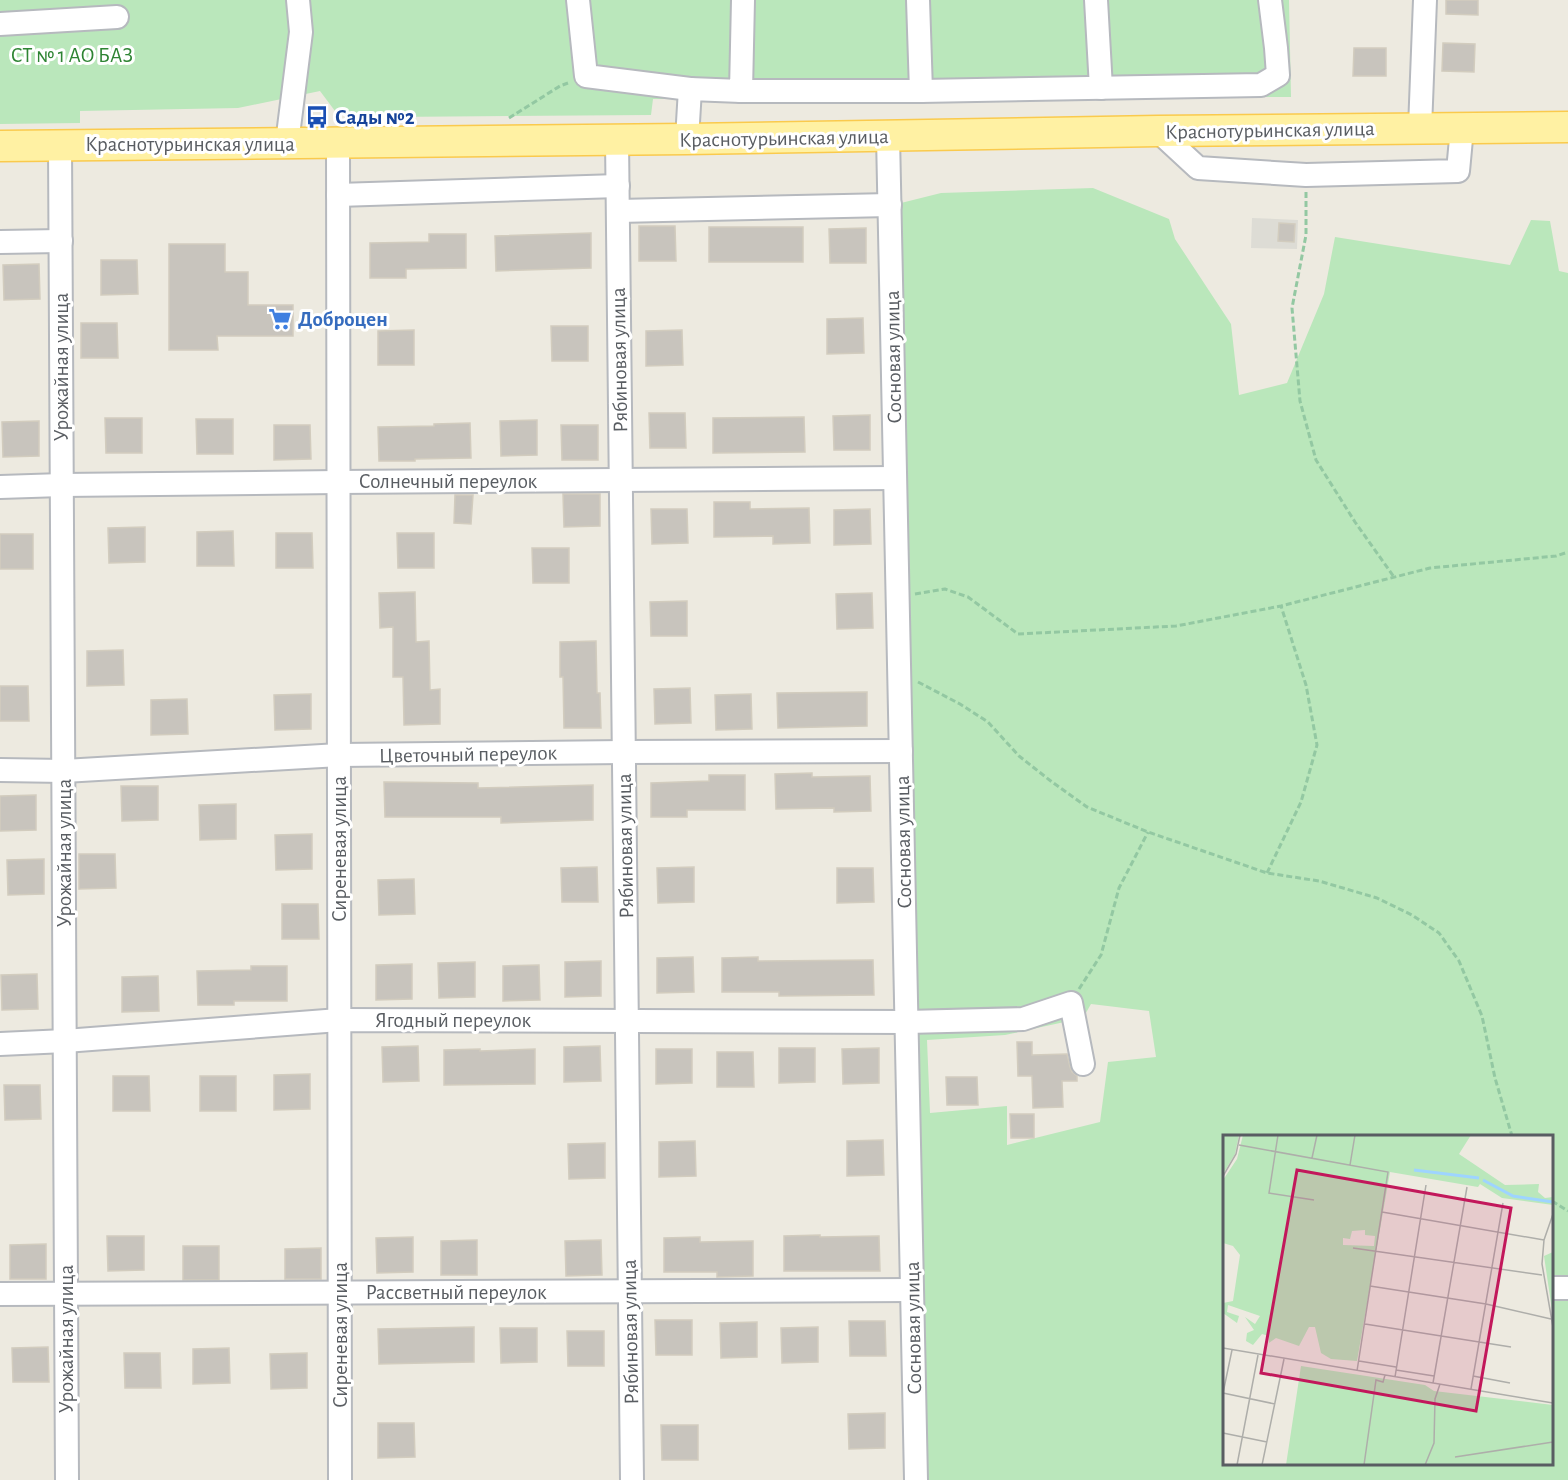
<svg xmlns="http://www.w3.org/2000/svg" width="1568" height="1480" font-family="'Alegreya Sans',sans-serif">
	<rect width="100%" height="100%" fill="#edeae0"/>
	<path fill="#dddcd5" d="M1252,218L1298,220L1297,249L1251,248Z"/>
	<g fill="#bae7bb" fill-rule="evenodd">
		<path d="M0,0H1289L1291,97L653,99L651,115L389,117L335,111L320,91L238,108L80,111V123L0,124Z"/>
		<path d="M1093,188L1169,219L1175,239L1231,324L1239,395L1287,383L1324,294L1335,237L1510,265L1531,220L1550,221L1559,271L1568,273V1480H922L899,221L901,203L941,193ZM1091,1004L1149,1011L1156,1057L1108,1062L1100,1122L1007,1145V1106L930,1113L927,1040L1005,1035L1083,1018ZM1224,1136H1552V1464H1224Z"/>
	</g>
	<g fill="#c8c4bd" stroke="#d2ccbe" stroke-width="1.5">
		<path d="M1446,0H1478V15L1446,14Z"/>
		<path d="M1443,43L1475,44L1474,72L1442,71Z"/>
		<path d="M1354,48H1386V76H1353Z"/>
		<path d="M1279,223L1295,224L1294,242L1278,241Z"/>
		<path d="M639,226H675L676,261H639Z"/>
		<rect x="709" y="227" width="94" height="35"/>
		<path d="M866,228V263H830L829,229Z"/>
		<path d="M591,233V268L496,271L495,236Z"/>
		<path d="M429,234H466V268L406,269V278H370V243L429,242Z"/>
		<path d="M169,244H225V272H248V305H293V336H217L218,350H169Z"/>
		<path d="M101,260H137L138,294L101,295Z"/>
		<path d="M39,264L40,299L4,300L3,265Z"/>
		<path d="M863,318L864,353L827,354V319Z"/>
		<path d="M81,323H117L118,358H81Z"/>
		<path d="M551,326H588V361H552Z"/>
		<path d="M414,330V365H378V331Z"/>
		<path d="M682,330L683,365L646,366V331Z"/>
		<path d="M649,413H685L686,448H650Z"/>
		<path d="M870,415V450H834L833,416Z"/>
		<path d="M804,417L805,452L713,453V418Z"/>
		<path d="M105,418H142V453H106Z"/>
		<path d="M196,419H233V454H197Z"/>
		<path d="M537,420V455L501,456L500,421Z"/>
		<path d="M39,421V456L3,457L2,422Z"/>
		<path d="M470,423L471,458L415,459V461H379L378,427L434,426V424Z"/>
		<path d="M274,425H310L311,459L274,460Z"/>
		<path d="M561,425H598V460H562Z"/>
		<path d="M563,494H600V526L564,527Z"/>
		<path d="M455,495H473L471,524L454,523Z"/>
		<path d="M714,502H750V509L809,508L810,543L773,544V536L714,537Z"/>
		<path d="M651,509H687L688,543L652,544Z"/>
		<path d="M870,509L871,544L834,545V510Z"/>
		<path d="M145,527V562L109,563L108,528Z"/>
		<path d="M233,531L234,566H197V532Z"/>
		<path d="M276,533H312L313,568H276Z"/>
		<path d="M397,533H434V568H398Z"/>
		<rect x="0" y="534" width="33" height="35"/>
		<path d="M532,548H569V583H533Z"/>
		<path d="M415,592L416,642L429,641L430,690L440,689V724L404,725L403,677H393V627L380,628L379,593Z"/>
		<path d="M872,593L873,628L837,629L836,594Z"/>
		<path d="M687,601V636H651L650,602Z"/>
		<path d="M596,641L597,693H600L601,728H564L563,677H560V642Z"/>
		<path d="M123,650L124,685L87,686V651Z"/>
		<path d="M0,686H28L29,721H0Z"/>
		<path d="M690,688L691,723L655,724L654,689Z"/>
		<path d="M867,692V726L778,728L777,693Z"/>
		<path d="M311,694V729L275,730L274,695Z"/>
		<path d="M751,694L752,729L716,730L715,695Z"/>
		<path d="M187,699L188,734L151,735V700Z"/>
		<path d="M812,773V777L870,776L871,811L834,812V808L776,809L775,774Z"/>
		<path d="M709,775H745V810H687V817H651V783L709,781Z"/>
		<path d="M384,782L478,783V788L593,785V820L501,823V817H385Z"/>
		<path d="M121,786H158V820L122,821Z"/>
		<path d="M36,795V830L0,831V796Z"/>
		<path d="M236,804V839L200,840L199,805Z"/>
		<path d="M312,834V869L276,870L275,835Z"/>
		<path d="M79,854H115L116,888L79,889Z"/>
		<path d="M44,859V894L8,895L7,860Z"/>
		<path d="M597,867L598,902H562L561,868Z"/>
		<path d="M694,867V902L658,903L657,868Z"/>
		<path d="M837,868H873L874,902L837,903Z"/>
		<path d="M414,879L415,914L379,915L378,880Z"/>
		<path d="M282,904H318L319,939H282Z"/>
		<path d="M693,957L694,992L657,993V958Z"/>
		<path d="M758,957V961L873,960L874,995L779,996V992H722V958Z"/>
		<path d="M601,961V996L565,997V962Z"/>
		<path d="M475,962V997L439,998L438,963Z"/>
		<path d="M412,964V999L376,1000V965Z"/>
		<path d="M539,965L540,1000L503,1001V966Z"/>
		<path d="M251,966H287V1001H234V1005H198L197,971L251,970Z"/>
		<path d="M37,974L38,1009L2,1010L1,975Z"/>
		<path d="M158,976L159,1011L122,1012V977Z"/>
		<path d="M1017,1042H1032V1055L1067,1054L1070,1067L1072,1072L1077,1076V1081H1062L1063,1107L1033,1108L1032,1076H1018Z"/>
		<path d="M418,1046L419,1081L383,1082L382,1047Z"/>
		<path d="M600,1046L601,1081L564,1082V1047Z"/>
		<path d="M779,1048H815V1082L779,1083Z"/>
		<path d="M879,1048V1083L843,1084L842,1049Z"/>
		<path d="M480,1049V1051L535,1049V1084L444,1085V1050Z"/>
		<path d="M656,1049H692V1083L656,1084Z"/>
		<path d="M717,1052H753L754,1087H717Z"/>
		<path d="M310,1074V1109L274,1110V1075Z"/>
		<path d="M113,1076H149L150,1111H113Z"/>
		<rect x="200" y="1076" width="36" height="35"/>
		<path d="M946,1077H977L978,1105H947Z"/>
		<path d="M4,1085H40L41,1119L5,1120Z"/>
		<path d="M1010,1114H1034V1138H1011Z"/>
		<path d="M883,1140L884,1175L847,1176V1141Z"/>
		<path d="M695,1141L696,1176L659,1177V1142Z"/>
		<path d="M605,1143V1178L569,1179L568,1144Z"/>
		<path d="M820,1235V1237L879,1236L880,1271H784V1236Z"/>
		<path d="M107,1236H144V1270L108,1271Z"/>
		<path d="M413,1237V1272L377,1273L376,1238Z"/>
		<path d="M700,1237V1242L753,1241V1276L717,1277V1272H664V1238Z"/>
		<path d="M477,1240V1275H441V1241Z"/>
		<path d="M601,1240L602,1275L566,1276L565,1241Z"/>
		<path d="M46,1244V1279H10V1245Z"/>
		<rect x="183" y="1246" width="36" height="34"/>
		<path d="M321,1248V1279H285V1249Z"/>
		<path d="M655,1320H692V1355H656Z"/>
		<path d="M849,1321H885L886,1356H850Z"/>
		<path d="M757,1322V1357L721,1358L720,1323Z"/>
		<path d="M474,1327V1362L379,1364L378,1329Z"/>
		<path d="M818,1327V1362L782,1363L781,1328Z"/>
		<path d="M500,1328H537V1362L501,1363Z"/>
		<path d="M567,1331H604V1366H568Z"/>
		<path d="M48,1347L49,1382H13L12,1348Z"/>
		<path d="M229,1348L230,1383L193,1384V1349Z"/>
		<path d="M124,1353H160L161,1388H125Z"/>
		<path d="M307,1353V1388L271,1389L270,1354Z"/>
		<path d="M885,1413V1448L849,1449L848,1414Z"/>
		<path d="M378,1423H414L415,1457L378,1458Z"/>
		<path d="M661,1425H698V1460H662Z"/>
	</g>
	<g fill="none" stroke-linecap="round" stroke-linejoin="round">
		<g stroke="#b6b9be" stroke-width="26">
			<g id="minor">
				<path d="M578,0L586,76L690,89"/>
				<path d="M918,0L921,91"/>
				<path d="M1096,0L1101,88"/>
				<path d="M0,24L117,17"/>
				<path d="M741,91H921L1261,85L1278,75L1276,48L1270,0"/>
				<path d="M1420,128L1425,0"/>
				<path d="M1158,131L1198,168L1306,175L1458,171L1462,128"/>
				<path d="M888,136L916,1480"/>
				<path d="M687,139L690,89L741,91L743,0"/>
				<path d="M617,140L632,1480"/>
				<path d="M338,142L340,1480"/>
				<path d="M287,143L301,32L298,0"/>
				<path d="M60,145L67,1480"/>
				<path d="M338,195L618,186"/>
				<path d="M618,211L890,205"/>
				<path d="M0,242L61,241"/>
				<path d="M0,487L62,485L338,482L895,478"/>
				<path d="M0,770L64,771L339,755L624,752L901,751"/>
				<path d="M0,1044L65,1041L339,1020L907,1022L1023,1019L1071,1003L1083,1064"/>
				<path d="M1552,1288H1568"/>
				<path d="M0,1294L912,1290"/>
			</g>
		</g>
		<g stroke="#faca4d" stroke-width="33">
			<path id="major" d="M0,146L687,139L1158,131L1568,127"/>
		</g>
		<g stroke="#93c8a2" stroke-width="3" stroke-dasharray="6 3" stroke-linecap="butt">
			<path d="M509,118L560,86L568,83"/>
			<path d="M1306,192V235L1292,308L1300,401L1316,460L1355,522L1394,577"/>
			<path d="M915,594L945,589L968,597L1018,634L1176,626L1281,606L1430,568L1556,556L1568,552"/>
			<path d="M918,682L960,704L988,722L1019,756L1052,782L1087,807L1148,832L1267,873L1319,881L1377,898L1412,915L1439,933L1459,961L1482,1016L1495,1078L1512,1136"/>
			<path d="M1267,873L1301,802L1317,745L1306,685L1281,606"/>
			<path d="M1079,989L1101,955L1119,888L1148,832"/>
			<path d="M1552,1201L1568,1211"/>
		</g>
		<use href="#minor" stroke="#fff" stroke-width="22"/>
		<use href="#major" stroke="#fff1a3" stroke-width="30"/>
	</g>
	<defs>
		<g id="bus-bare" transform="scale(1.8)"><path d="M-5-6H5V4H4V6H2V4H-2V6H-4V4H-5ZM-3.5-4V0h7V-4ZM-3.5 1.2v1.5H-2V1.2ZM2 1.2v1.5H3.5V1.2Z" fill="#1a4fb4" stroke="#fff" stroke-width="2.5" paint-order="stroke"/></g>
		<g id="supermarket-bare" transform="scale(1.8)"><path d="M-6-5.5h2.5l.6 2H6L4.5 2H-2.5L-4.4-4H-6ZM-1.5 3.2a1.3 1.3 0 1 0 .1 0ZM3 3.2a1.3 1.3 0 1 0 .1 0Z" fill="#3f7fe0" stroke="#fff" stroke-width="2.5" paint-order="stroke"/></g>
	</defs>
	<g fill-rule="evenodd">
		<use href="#bus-bare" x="317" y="117"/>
		<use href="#supermarket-bare" x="280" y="319"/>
	</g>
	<g text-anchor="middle" stroke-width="6" stroke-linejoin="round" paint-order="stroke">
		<g font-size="21" fill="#2e8433" stroke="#fff">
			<text x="72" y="62">СТ № 1 АО БАЗ</text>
		</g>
		<g font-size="21" font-weight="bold" fill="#164399" stroke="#fff" text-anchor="start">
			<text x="335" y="124">Сады №2</text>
		</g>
		<g font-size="21" fill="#595d62" stroke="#fff">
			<text transform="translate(1270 130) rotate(-1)" y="7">Краснотурьинская улица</text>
			<text transform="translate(784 138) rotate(-1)" y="7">Краснотурьинская улица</text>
			<text x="190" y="151">Краснотурьинская улица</text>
			<text transform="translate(893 357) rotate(-91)" y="7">Сосновая улица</text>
			<text transform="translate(619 360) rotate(-91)" y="7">Рябиновая улица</text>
			<text transform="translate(61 367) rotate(-90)" y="7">Урожайная улица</text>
			<text x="448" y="488">Солнечный переулок</text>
			<text transform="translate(468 754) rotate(-1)" y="7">Цветочный переулок</text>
			<text transform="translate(903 842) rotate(-91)" y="7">Сосновая улица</text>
			<text transform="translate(625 846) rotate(-91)" y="7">Рябиновая улица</text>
			<text transform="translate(339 849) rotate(-90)" y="7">Сиреневая улица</text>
			<text transform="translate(64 853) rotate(-90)" y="7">Урожайная улица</text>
			<text x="453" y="1027">Ягодный переулок</text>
			<text x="456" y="1299">Рассветный переулок</text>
			<text transform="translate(913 1328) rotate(-91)" y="7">Сосновая улица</text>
			<text transform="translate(630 1332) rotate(-91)" y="7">Рябиновая улица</text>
			<text transform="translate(340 1335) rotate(-90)" y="7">Сиреневая улица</text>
			<text transform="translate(66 1339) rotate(-90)" y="7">Урожайная улица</text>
		</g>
		<g font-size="21" font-weight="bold" fill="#366cbe" stroke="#fff" text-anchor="start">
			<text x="298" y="326">Доброцен</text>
		</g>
	</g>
	<g transform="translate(1223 1135)">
		<rect width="330" height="330" fill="#edeae0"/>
		<path d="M0,0H16L12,19L0,39ZM20,0H248L236,19L282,50L316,49L315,57L322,63L330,62V70L279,63L257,49L255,52L167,37L134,226L108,224L98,218L92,192H86L76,211L53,203L46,208V201L39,199L30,210L23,206L24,198L31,195L22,182L32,189L37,181L5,170L4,177L16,181L14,188L0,178V168L10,166L17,120L10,111L0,108V45L14,24ZM142,95V100L152,101L151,111L120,110V103L127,104L129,96ZM330,117V182L321,121ZM78,231L202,250L211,256L330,270V330H63Z" fill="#bae7bb" fill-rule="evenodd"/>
		<path fill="none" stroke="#9ed4ff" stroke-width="3" d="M191,35L256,43M260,45L290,61L330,67"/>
		<path fill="none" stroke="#aeaeaa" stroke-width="1.5" d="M55,0L46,58L91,65M16,10L165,37L134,236M89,23L94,0M127,30L132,0M0,41L13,19L17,0M159,77L321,105M330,79L321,105L319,129L330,192M130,113L319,140M147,151L263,169L328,184M142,189L288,212M0,213L330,268M136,226L173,232M173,235L211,241M250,241L287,248M172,242L203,50M210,248L244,52M248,254L280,68M0,258L52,269M0,258L9,215M0,298L44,307M232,322L330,307M14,330L35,220M39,330L61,224M141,330L153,245L160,247L162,240M202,330L211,308L212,264L217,249"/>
		<path fill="#c2185b" fill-opacity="0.15" stroke="#c2185b" stroke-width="3" d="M74,35L288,73L253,276L38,238Z"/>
		<rect width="330" height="330" fill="none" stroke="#595d62" stroke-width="3"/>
	</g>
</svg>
